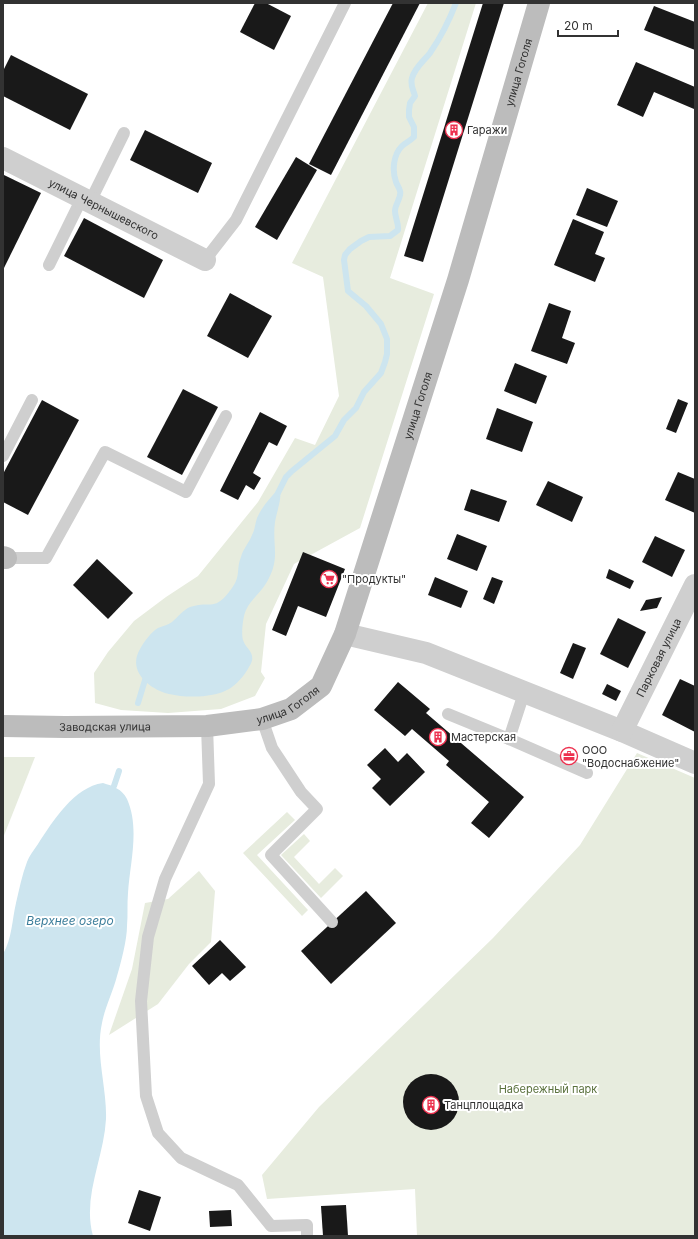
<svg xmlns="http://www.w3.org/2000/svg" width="698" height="1239" font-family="Inter,sans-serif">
	<rect width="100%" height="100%" fill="#fff"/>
	<g fill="#e7ecde">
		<path d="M428,3H476L390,278L434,294L360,528L294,564L266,624L261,672L265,678L255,696L221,709L168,713L121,710L95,703L94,673L108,652L134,621L166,597L198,576L258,502L295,438L315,445L339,396L323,277L292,263Z"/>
		<path d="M637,753L695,778V1236H417L415,1189L267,1199L262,1175L319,1107L493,938L580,845Z"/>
		<path d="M3,757H35L3,838Z"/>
		<path d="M287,812L295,820L257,855L308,910L302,916L243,853Z"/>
		<path d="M304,834L310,841L294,857L319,884L335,868L343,876L321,898L281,855Z"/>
		<path d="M199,871L215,891L211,942L189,964L158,1004L109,1035L132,969L145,903L168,899Z"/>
	</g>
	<g fill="#cde5ef">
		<path d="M280,487C282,500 277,510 275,522C272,544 280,557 269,578C263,591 252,598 246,610C243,616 241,634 243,640C246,650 258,653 249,667C245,675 236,685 229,689C214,698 186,698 169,694C149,689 127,671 140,649C144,642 151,632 158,628C162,626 168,625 172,622C178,617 183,610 190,607C212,600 214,613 232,588C241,576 236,569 241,557C243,549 249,543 252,535C255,530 255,524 257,518C262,506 272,496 280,487Z"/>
		<path d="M103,783C113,786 122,789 127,799C140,828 130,863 128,893C127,904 128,915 127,926C127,940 121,962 117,976C113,992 105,1007 102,1023C95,1055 107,1087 106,1119C104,1158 82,1197 93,1236H3V954C12,939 12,920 16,903C19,890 22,875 27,862C29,856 34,850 38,844C53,821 74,787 103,783Z"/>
	</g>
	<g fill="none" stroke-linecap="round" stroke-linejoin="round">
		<g stroke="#cde5ef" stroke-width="6">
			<path d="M278,493L286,477L292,471L335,436L344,420L356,408L364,392L381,373L385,362L387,354V339L381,324L366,306L348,291L344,260L345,255L350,249L361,241L369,237L390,236L398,230C399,224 395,218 395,211C395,204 402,197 400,191C399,187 397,185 396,182C392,171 393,155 402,146C405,143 410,141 414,137V127L409,117V110L410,103L415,96C413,89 410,85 412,78C415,67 424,61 430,53C441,37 449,21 456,3"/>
			<path d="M138,703L145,680L150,674"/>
			<path d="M114,786L119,771"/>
		</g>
	</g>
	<g fill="#191919">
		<path d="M255,3H266L291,16L274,50L240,32Z"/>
		<path d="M393,3H420L331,175L309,164Z"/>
		<path d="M483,3H504L423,262L404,256Z"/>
		<path d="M654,6L695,22V50L644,30Z"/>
		<path d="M11,55L88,94L70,130L3,96V71Z"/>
		<path d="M636,62L695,87V106L694,109L654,92L643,117L617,105Z"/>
		<path d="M145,130L212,163L198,193L130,160Z"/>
		<path d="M296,157L317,170L277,240L255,227Z"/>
		<path d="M4,175L41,193L3,270V177Z"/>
		<path d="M587,188L618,201L607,227L576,215Z"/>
		<path d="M84,218L163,260L144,298L64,256Z"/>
		<path d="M573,219L604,232L595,254L605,258L595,282L554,265Z"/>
		<path d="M230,293L272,316L248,358L207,336Z"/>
		<path d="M549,303L571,311L562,338L575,343L567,364L531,351Z"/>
		<path d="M515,363L547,376L536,404L504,391Z"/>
		<path d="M183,389L218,407L182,475L147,457Z"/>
		<path d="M678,399L688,403L676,433L666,429Z"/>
		<path d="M42,400L79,420L28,515L3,502V474Z"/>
		<path d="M497,408L533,422L522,452L486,439Z"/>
		<path d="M260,412L287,426L277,446L269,442L253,473L261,478L254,490L246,485L238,500L220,491Z"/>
		<path d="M678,472L695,479V513L665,500Z"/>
		<path d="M548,481L583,497L572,522L536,505Z"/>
		<path d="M471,489L507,501L499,522L464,510Z"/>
		<path d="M457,534L487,546L477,571L447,559Z"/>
		<path d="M655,536L685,550L672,577L642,562Z"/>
		<path d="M303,552L345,569L326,617L298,606L286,636L272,630Z"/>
		<path d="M97,559L133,593L108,619L73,585Z"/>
		<path d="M609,569L634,581L630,589L606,578Z"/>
		<path d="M435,577L468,591L461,608L428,595Z"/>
		<path d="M492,577L503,581L494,604L483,599Z"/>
		<path d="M662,597L657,608L640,611L646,600Z"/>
		<path d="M618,618L646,632L628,668L600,654Z"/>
		<path d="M573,643L586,648L573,679L560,673Z"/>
		<path d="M680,679L695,686V732L662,715Z"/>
		<path d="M398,682L430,709L426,713L524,797L489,838L471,823L489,802L446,765L449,761L412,729L405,736L374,710Z"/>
		<path d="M607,684L621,691L616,701L602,694Z"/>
		<path d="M385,748L398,762L407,753L425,772L390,806L372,788L381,779L367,765Z"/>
		<path d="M366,891L396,923L331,984L301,951Z"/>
		<path d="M220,940L246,967L230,981L222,973L209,985L192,966Z"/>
		<circle cx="431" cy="1102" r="28"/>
		<path d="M139,1190L161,1197L150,1231L128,1223Z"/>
		<path d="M346,1205L348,1236H323L321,1206Z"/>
		<path d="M231,1210L232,1226L210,1227L209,1211Z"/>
	</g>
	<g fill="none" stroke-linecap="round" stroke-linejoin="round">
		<g stroke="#cfcfcf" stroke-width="12">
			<path d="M90,202L124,133"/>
			<path d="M205,260L236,220L345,3"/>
			<path d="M49,265L82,198"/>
			<path d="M3,456L32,400"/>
			<path d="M6,558H46L105,452L186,492L226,416"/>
			<path d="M524,693L509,739L587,773"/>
			<path d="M448,714L509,739"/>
			<path d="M262,719L272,748L301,792L317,809L271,855L332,922"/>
			<path d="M207,726L209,784L165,879L148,937L141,1001L146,1096L158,1133L181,1158L238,1185L271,1226L307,1225V1236"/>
		</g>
		<g stroke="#cfcfcf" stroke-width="22">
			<path id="s1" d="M3,158L205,260"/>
			<path d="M345,634L426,653L622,731L695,763"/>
			<path id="s2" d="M622,731L695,585"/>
		</g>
		<g stroke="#bcbcbc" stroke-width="22">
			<path d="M3,557L6,558"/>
			<path id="s3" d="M3,726L65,727L207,726L262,719L291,709L321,686L345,634L458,280L539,3"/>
		</g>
	</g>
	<defs>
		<g id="building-ring" transform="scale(0.9)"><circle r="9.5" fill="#fff" stroke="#ed314f" stroke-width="1.5"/><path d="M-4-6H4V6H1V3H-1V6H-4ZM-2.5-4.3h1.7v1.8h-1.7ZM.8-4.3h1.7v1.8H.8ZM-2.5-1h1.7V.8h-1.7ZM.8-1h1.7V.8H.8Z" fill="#ed314f"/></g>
		<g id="supermarket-ring" transform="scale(0.9)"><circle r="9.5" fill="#fff" stroke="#ed314f" stroke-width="1.5"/><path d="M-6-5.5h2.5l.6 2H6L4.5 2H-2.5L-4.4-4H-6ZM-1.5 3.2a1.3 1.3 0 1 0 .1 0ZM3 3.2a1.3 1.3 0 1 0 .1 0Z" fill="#ed314f"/></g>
		<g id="office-ring" transform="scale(0.9)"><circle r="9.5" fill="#fff" stroke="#ed314f" stroke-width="1.5"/><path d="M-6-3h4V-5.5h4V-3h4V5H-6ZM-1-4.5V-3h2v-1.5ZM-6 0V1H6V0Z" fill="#ed314f"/></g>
	</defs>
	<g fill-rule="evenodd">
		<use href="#building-ring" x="454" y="130"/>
		<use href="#supermarket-ring" x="329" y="579"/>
		<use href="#building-ring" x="438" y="737"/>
		<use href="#office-ring" x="569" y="756"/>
		<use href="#building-ring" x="431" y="1105"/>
	</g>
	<g text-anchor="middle" stroke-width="4" stroke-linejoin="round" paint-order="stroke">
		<g font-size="11" fill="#323232" stroke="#fff">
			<text dy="4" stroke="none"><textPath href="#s3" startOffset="973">улица Гоголя</textPath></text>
			<text dy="4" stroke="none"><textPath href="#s1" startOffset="113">улица Чернышевского</textPath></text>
			<text dy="4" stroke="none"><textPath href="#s3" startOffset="625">улица Гоголя</textPath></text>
			<text dy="4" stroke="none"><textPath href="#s2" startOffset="82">Парковая улица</textPath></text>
			<text dy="4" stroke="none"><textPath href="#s3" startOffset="289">улица Гоголя</textPath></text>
			<text dy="4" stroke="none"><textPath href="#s3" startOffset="102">Заводская улица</textPath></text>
		</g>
		<g font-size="11" fill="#323232" stroke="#fff" text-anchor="start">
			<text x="467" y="134">Гаражи</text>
			<text x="342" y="583">"Продукты"</text>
			<text x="451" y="741">Мастерская</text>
			<text x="582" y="754">ООО<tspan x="582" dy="13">"Водоснабжение"</tspan></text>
			<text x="444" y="1109">Танцплощадка</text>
		</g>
		<g font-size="11" fill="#5a713d" stroke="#fff">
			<text x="548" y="1093">Набережный парк</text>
		</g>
		<g font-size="12" font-style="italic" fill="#3b7d9a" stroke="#fff">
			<text x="70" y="925">Верхнее озеро</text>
		</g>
	</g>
	<rect width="698" height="1239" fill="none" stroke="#323232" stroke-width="8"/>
	<path d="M558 30v6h60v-6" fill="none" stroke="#323232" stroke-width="2"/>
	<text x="564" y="30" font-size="12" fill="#323232" stroke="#ffffff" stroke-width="3" paint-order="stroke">20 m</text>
</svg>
